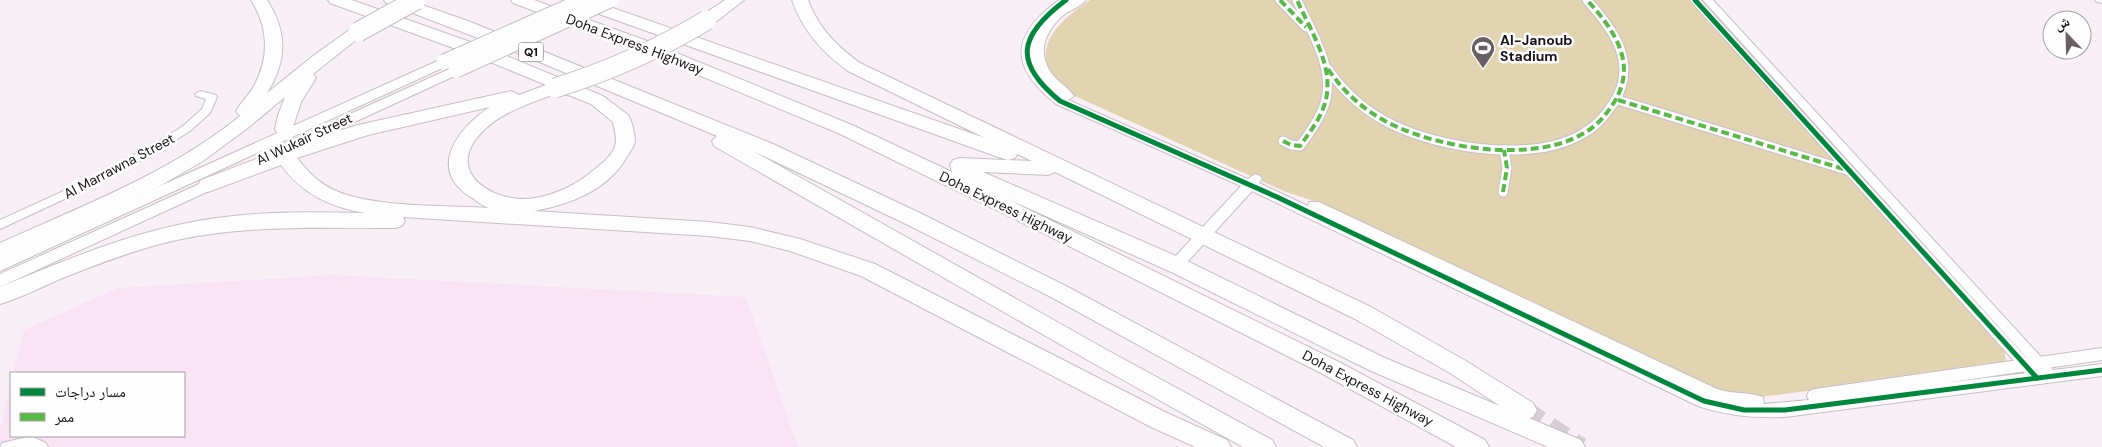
<svg xmlns="http://www.w3.org/2000/svg" width="2102" height="447" font-family="'DM Sans','Noto Naskh Arabic',sans-serif">
	<rect width="100%" height="100%" fill="#f9eff7"/>
	<path fill="#fbe3f6" d="M334,275L746,297L798,447H0V429L11,382V436H184V373H13L24,330L118,288Z"/>
	<path fill="#e2d4b0" d="M1090,0H1693L2004,348L2006,360L2000,366L1777,395L1757,397L1711,390L1314,201L1286,192L1077,97C1069,92 1059,86 1053,78C1030,45 1065,16 1090,0Z"/>
	<g fill="none" stroke-linecap="round" stroke-linejoin="round">
		<path stroke="#d8ced6" stroke-width="19" stroke-dasharray="19 10" stroke-linecap="butt" d="M1525,410L1581,447"/>
		<g stroke="#c7bec5" stroke-width="11">
			<g id="pedestrian">
				<path d="M1280,0L1306,27"/>
				<path d="M1328,69C1345,94 1366,112 1393,125C1443,149 1535,163 1584,133C1597,126 1605,116 1613,104C1639,64 1614,30 1587,0"/>
				<path d="M1618,100L1850,171"/>
				<path d="M1283,141L1291,145L1300,146C1309,133 1319,121 1324,106C1337,70 1311,32 1297,0"/>
				<path d="M1503,192L1507,168L1504,150"/>
			</g>
		</g>
		<g stroke="#c7bec5" stroke-width="2">
			<g id="minor">
				<path d="M1690,0H1700L2041,374L2043,378L2041,382L2037,383L2033,382Z"/>
				<path d="M1703,0H1713L2055,372L2057,376L2055,380L2051,381L2047,380Z"/>
				<path d="M200,91L216,95L217,97L210,113L190,131L160,150L86,189L0,229V220L79,184L153,145L183,126L202,109L206,99L196,96L195,94Z"/>
				<path d="M31,436L46,443L48,447H0L2,443Z"/>
			</g>
		</g>
		<g stroke="#c7bec5" stroke-width="2">
			<g id="tertiary">
				<path d="M1059,0H1086C1081,6 1073,9 1066,13C1048,27 1036,49 1050,71C1056,81 1067,86 1074,96L1068,100L1248,179L1255,174L1260,176L1262,179L1259,183L1308,206L1309,202H1319L1717,389C1732,394 1748,392 1763,397L1764,404L1809,400L1807,396L1809,391L1815,389L2102,348V360L1944,383L2102,364V376L1785,417C1755,418 1727,416 1698,406L1252,191L1181,269L1176,270L1171,269L1169,265L1171,261L1241,186L1056,104C1009,66 1010,36 1059,0Z"/>
				<path d="M2095,0H2102V3L2097,2Z"/>
			</g>
		</g>
		<g stroke="#c7bec5" stroke-width="2">
			<g id="secondary">
				<path d="M444,58L451,62L449,65L0,271V258Z"/>
				<path d="M456,66L461,67L463,70L461,73L272,160H262L260,157L262,154Z"/>
				<path d="M217,176L222,177L224,181L222,185L0,287V274Z"/>
			</g>
		</g>
		<g stroke="#c7bec5" stroke-width="2">
			<g id="motorway">
				<path d="M251,0H267C288,32 287,61 267,93L313,56L352,28L358,27L364,28L366,32L313,74L316,78L301,102L291,133L284,135L277,133L275,129L278,115L285,97L249,127L203,161L158,187L0,260V243C82,206 170,173 240,116L236,111C241,102 249,95 254,86C270,56 268,27 251,0Z"/>
				<path d="M328,0H352L490,49L603,96L628,115C632,121 635,134 635,142C634,146 630,152 628,155C609,190 571,204 534,211L709,222L750,227L800,239L875,264L1167,413L1227,440L1231,447H1195L1151,427L861,276L790,251L750,241L709,236L403,217L405,221L402,226L395,228C316,228 238,224 160,244C126,253 93,266 60,279C40,288 20,298 0,304V287C70,258 141,228 217,218C266,211 316,212 365,213C330,207 302,194 281,165L208,192L201,190L198,185L201,180L293,145L358,125L511,91L519,95L546,85L478,57L330,3ZM553,89L591,104L613,122C614,128 616,135 616,141C615,155 600,165 590,173C573,187 546,199 523,199C485,198 446,169 482,132C500,113 528,104 552,95L555,91ZM490,107C459,127 427,168 469,196C476,200 482,206 489,208C446,205 372,208 334,190C319,183 307,171 297,158L368,135Z"/>
				<path d="M384,0H408L468,21L773,144L920,213L1066,286L1353,440L1357,447H1324L1051,297L906,224L753,151L1107,350L1272,440L1276,447H1243L1091,362L714,146L712,141L717,136L525,56L386,3Z"/>
				<path d="M511,0H534L650,42L852,125L952,172L950,165L953,160L960,158L1032,161L1017,154L1015,158L1008,160L1001,158L574,5L572,2L573,0H590L985,138L848,71C821,51 803,31 792,0H808C819,29 836,45 860,63L1371,307L1466,361L1533,403L1537,410L1533,417L1529,418L1581,440L1585,447H1548L1369,370L1169,271L1003,197L1337,361L1485,440L1489,447H1456L1321,373L1037,230L838,133L638,50L513,3ZM983,172L1048,175L1055,172L1355,319L1450,373L1500,406L1385,358L1183,259Z"/>
				<path d="M725,0H744L713,24H701L699,20L701,16Z"/>
			</g>
		</g>
		<use href="#pedestrian" stroke="#fefdfe" stroke-width="9"/>
		<use href="#minor" fill="#fefdfe" fill-rule="evenodd"/>
		<use href="#tertiary" fill="#fefdfe" fill-rule="evenodd"/>
		<use href="#secondary" fill="#fefdfe" fill-rule="evenodd"/>
		<use href="#motorway" fill="#fefdfe" fill-rule="evenodd"/>
		<g stroke="#c7bec5" stroke-width="17" stroke-linecap="butt">
			<g id="secondary-bridge">
				<path d="M444,62L584,0"/>
				<path d="M456,70L610,0"/>
			</g>
		</g>
		<g stroke="#c7bec5" stroke-width="21" stroke-linecap="butt">
			<g id="motorway-bridge">
				<path d="M358,32L416,0"/>
				<path d="M555,88C609,71 659,49 707,20"/>
			</g>
		</g>
		<use href="#secondary-bridge" stroke="#fefdfe" stroke-width="15"/>
		<use href="#motorway-bridge" stroke="#fefdfe" stroke-width="19"/>
		<g stroke="#58b947" stroke-width="4" stroke-dasharray="8 4" stroke-linecap="butt">
			<path d="M1280,0L1306,27"/>
			<path d="M1328,69C1345,94 1366,112 1393,125C1443,149 1535,163 1584,133C1597,126 1605,116 1613,104C1639,64 1614,30 1587,0"/>
			<path d="M1618,100L1847,170"/>
			<path d="M1283,141L1291,145L1300,146C1309,133 1319,121 1324,106C1337,70 1311,32 1297,0"/>
			<path d="M1503,192L1507,168L1504,150"/>
		</g>
		<g stroke="#fefefe" stroke-width="8">
			<g id="cycleway">
				<path d="M1066,0C1019,35 1012,62 1060,101L1277,197L1704,401L1744,410H1785L2102,370"/>
				<path d="M1695,0L2037,378"/>
			</g>
		</g>
		<use href="#cycleway" stroke="#00873e" stroke-width="5"/>
	</g>
	<defs>
		<g id="stadium-pin" transform="scale(1.25)"><path d="M0 17L-7.5 6A9.5 9.5 0 1 1 7.5 6Z" fill="#695f67" stroke="#fefefe"/><path d="M0-5a6.5 5 0 1 0 0 10a6.5 5 0 1 0 0-10ZM-3.5-1.8h7v3.6h-7Z" fill="#fff"/></g>
	</defs>
	<g fill-rule="evenodd">
		<use href="#stadium-pin" x="1483" y="48"/>
	</g>
	<g text-anchor="middle" stroke-width="5" stroke-linejoin="round" paint-order="stroke">
		<rect fill="#fefefe" stroke="#5f585e" stroke-width="1" x="518.5" y="42.5" width="25" height="19" rx="4"/>
		<g font-size="12" font-weight="bold" fill="#1b1119">
			<text x="531" y="56">Q1</text>
		</g>
		<g font-size="14" font-weight="bold" fill="#1b1119" stroke="#fefefe" text-anchor="start">
			<text x="1500" y="45">Al-Janoub<tspan x="1500" dy="16">Stadium</tspan></text>
		</g>
		<g font-size="14" fill="#1b1119" stroke="#fefefe">
			<text transform="translate(635 44) rotate(21)" y="5">Doha Express Highway</text>
			<text transform="translate(304 139) rotate(-25)" y="5">Al Wukair Street</text>
			<text transform="translate(119 166) rotate(-28)" y="5">Al Marrawna Street</text>
			<text transform="translate(1006 207) rotate(26)" y="5">Doha Express Highway</text>
			<text transform="translate(1368 388) rotate(28)" y="5">Doha Express Highway</text>
		</g>
	</g>
	<rect x="10" y="372" width="175" height="65" fill="#fefefe" stroke="#a39fa2"/>
	<rect x="20" y="388" width="25" height="8" fill="#00873e" stroke="#a39fa2"/>
	<text x="55" y="397" font-size="15" fill="#1b1119">مسار دراجات</text>
	<rect x="20" y="413" width="25" height="8" fill="#58b947" stroke="#a39fa2"/>
	<text x="55" y="422" font-size="15" fill="#1b1119">ممر</text>
	<g transform="translate(2067 35) rotate(337)"><circle r="24" fill="#fefefe" stroke="#a39fa2"/>
	<path d="M0-4L9 19L0 12L-9 19Z" fill="#695f67"/>
	<text y="-8" font-size="14" font-weight="bold" text-anchor="middle" fill="#1b1119">ش</text>
	</g>
</svg>
